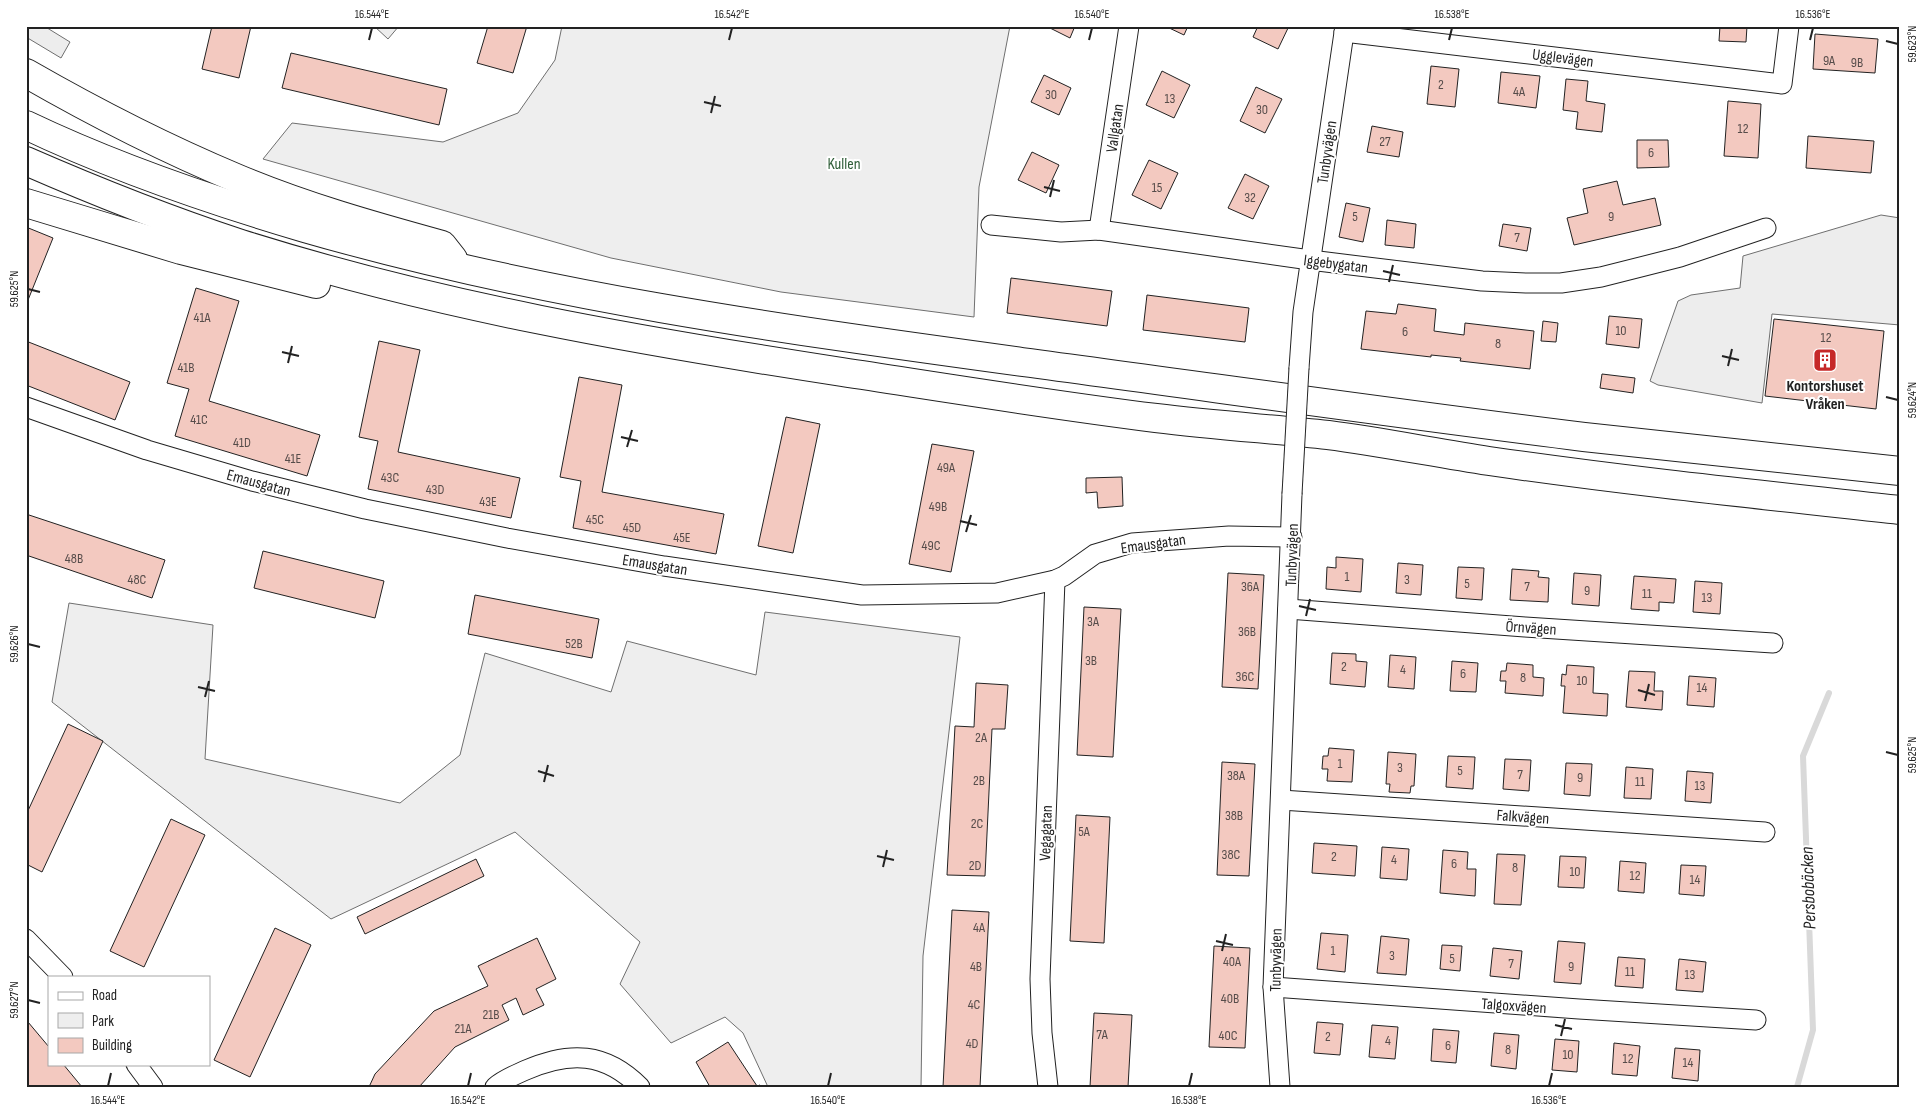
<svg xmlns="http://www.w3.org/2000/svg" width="1926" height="1113" font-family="'Sofia Sans Condensed',sans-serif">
	<rect width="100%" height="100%" fill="#fff"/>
	<g fill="#eee" stroke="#6f6f6f">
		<path d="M562,26H1010L979,187L974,317L781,292L611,258L263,159L292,123L443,142L518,113L555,60Z"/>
		<path d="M69,603L213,625L205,759L400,803L460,755L485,653L611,692L627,641L756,675L765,612L960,637L923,956L921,1087H768L743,1033L725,1017L671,1043L620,984L640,942L515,832L331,919L52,702Z"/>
	</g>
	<g fill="#ededed" stroke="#6f6f6f">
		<path d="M26,26H44L70,42L61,58L26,37Z"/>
		<path d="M374,26H399L388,39Z"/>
		<path d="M1881,215L1900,218V325L1772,314L1762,403L1658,385L1650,381L1678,301L1691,295L1740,288L1743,256Z"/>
	</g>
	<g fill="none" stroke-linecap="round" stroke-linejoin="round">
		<path stroke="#d9d9d9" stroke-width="6" d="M1797,1087L1813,1030L1803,756L1829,693"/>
	</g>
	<g fill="#f3c9c0" stroke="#222">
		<path d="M212,26H251L239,78L202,69Z"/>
		<path d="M488,26H527L513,73L477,63Z"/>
		<path d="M1046,26H1075L1070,38Z"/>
		<path d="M1165,26H1188L1184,35Z"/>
		<path d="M1258,26H1289L1278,49L1253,37Z"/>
		<path d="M1720,26H1747L1746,42L1719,41Z"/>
		<path d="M1815,34L1878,39L1875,73L1813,69Z"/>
		<path d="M291,53L447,89L439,125L282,88Z"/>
		<path d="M1431,66L1459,69L1455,107L1427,104Z"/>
		<path d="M1162,71L1190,85L1174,118L1146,105Z"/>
		<path d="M1501,72L1540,76L1536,108L1498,103Z"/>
		<path d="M1044,75L1071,88L1059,115L1031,102Z"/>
		<path d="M1566,79L1588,81L1586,101L1605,104L1602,132L1576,129L1578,112L1563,110Z"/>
		<path d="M1256,87L1282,99L1265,133L1240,121Z"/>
		<path d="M1728,101L1761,104L1758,158L1724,156Z"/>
		<path d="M1372,126L1403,132L1399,157L1367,152Z"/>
		<path d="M1808,136L1874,141L1871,173L1806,168Z"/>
		<path d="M1637,140H1668L1669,167L1637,168Z"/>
		<path d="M1032,152L1059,165L1046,193L1018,180Z"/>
		<path d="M1149,160L1178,173L1161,209L1132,195Z"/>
		<path d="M1245,174L1269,186L1253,219L1228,208Z"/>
		<path d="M1617,181L1623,205L1655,198L1661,225L1574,245L1567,218L1588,213L1583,189Z"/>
		<path d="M1346,203L1370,208L1363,242L1339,237Z"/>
		<path d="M1387,220L1416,224L1414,248L1385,245Z"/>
		<path d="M1503,224L1531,228L1527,251L1499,246Z"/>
		<path d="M26,227L53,238L26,305Z"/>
		<path d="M1011,278L1112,291L1107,326L1007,313Z"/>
		<path d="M196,288L239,301L209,401L320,435L307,476L175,436L189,389L167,383Z"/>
		<path d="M1147,295L1249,308L1245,342L1143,330Z"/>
		<path d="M1398,304L1436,309L1434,331L1464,335L1465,323L1534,331L1530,369L1460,361L1461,358L1431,355V357L1361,349L1366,311L1396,314Z"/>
		<path d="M1609,316L1642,319L1639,348L1606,344Z"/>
		<path d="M1774,319L1884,331L1876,409L1765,396Z"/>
		<path d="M1543,321L1558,323L1556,342L1541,341Z"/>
		<path d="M26,341L130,382L115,420L26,385Z"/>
		<path d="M379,341L420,350L398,452L520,478L511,518L368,489L378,441L359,437Z"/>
		<path d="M1602,374L1635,378L1633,393L1600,388Z"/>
		<path d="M579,377L622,385L602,492L724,514L716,554L573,528L581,481L560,477Z"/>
		<path d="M786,417L820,424L793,553L758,546Z"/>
		<path d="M932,444L974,451L951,572L909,564Z"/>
		<path d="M1122,477L1123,506L1098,508L1097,492L1086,493V478Z"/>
		<path d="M26,514L165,560L152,598L26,555Z"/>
		<path d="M263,551L384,581L375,618L254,588Z"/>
		<path d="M1336,557L1363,559L1361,592L1326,589L1327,567L1336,568Z"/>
		<path d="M1398,563L1423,565L1421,595L1396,593Z"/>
		<path d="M1458,567L1484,568L1482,600L1456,598Z"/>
		<path d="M1512,569L1539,571L1538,577L1549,578L1548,602L1510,600Z"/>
		<path d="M1228,573L1264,575L1258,689L1222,687Z"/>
		<path d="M1574,573L1601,575L1599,606L1572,604Z"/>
		<path d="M1634,576L1676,579L1674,603L1659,602V611L1631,609Z"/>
		<path d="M1695,581L1722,583L1720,614L1693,612Z"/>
		<path d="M475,595L599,619L592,658L468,634Z"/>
		<path d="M1084,607L1121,609L1113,757L1077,755Z"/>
		<path d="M1332,653L1356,654V661L1367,662L1365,687L1330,684Z"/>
		<path d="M1390,655L1416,657L1414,689L1388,687Z"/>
		<path d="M1452,661L1478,663L1476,692L1450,691Z"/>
		<path d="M1507,663L1533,665V677L1544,678L1543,696L1505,693L1506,681H1500L1501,671H1506Z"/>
		<path d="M1567,665L1594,667L1593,693L1608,694L1607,716L1563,713L1565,686H1561L1562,674L1566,675Z"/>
		<path d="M1629,671L1655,672L1654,691H1663L1662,710L1626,707Z"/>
		<path d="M1689,676L1716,678L1714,707L1687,705Z"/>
		<path d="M976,683L1008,685L1005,729H992L985,876L947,875L955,726L974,727Z"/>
		<path d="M68,724L103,741L42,872L26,864V815Z"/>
		<path d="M1329,748L1354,750L1352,782L1327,781L1328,769H1322L1323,756H1328Z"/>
		<path d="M1388,752L1416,754L1414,786H1411L1410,793L1389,792L1390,784H1386Z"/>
		<path d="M1448,756L1475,757L1473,789L1446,787Z"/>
		<path d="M1505,759L1531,760L1529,791L1503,789Z"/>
		<path d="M1222,762L1255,764L1249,876L1217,875Z"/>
		<path d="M1566,763L1592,764L1590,796L1564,794Z"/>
		<path d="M1626,767L1653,769L1651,799L1624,798Z"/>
		<path d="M1687,771L1713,773L1711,803L1685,801Z"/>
		<path d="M1076,815L1110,817L1104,943L1070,941Z"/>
		<path d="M171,819L205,835L144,967L110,951Z"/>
		<path d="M1314,843L1357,846L1355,876L1312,873Z"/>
		<path d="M1382,847L1409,849L1407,880L1380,878Z"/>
		<path d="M1443,850L1468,852L1467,869H1476L1475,896L1440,893Z"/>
		<path d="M1497,854L1525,855L1521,905L1494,904Z"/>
		<path d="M1560,856L1586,857L1584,888L1558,887Z"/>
		<path d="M476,859L484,876L365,934L357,917Z"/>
		<path d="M1620,861L1646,863L1644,893L1618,891Z"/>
		<path d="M1681,865L1706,866L1704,896L1679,894Z"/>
		<path d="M952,910L989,912L980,1087H943Z"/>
		<path d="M275,928L311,945L250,1077L214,1060Z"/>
		<path d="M1321,933L1348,935L1345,972L1317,969Z"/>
		<path d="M1381,936L1409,939L1406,975L1377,973Z"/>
		<path d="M537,938L556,979L536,989L544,1005L523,1015L516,998L502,1005L509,1020L455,1047L419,1087H369L375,1074L434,1011L488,986L478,966Z"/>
		<path d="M1558,941L1585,943L1581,984L1554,982Z"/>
		<path d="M1442,945L1462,946L1460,971L1440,969Z"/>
		<path d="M1214,946L1250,948L1245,1048L1209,1047Z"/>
		<path d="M1493,948L1522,951L1519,979L1490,976Z"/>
		<path d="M1618,957L1645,959L1643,988L1615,986Z"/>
		<path d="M1679,959L1706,962L1703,992L1676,990Z"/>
		<path d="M1094,1013L1132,1015L1128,1087H1090Z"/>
		<path d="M28,1022L49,1047V1064H63L82,1087H28L26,1085V1024Z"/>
		<path d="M1317,1022L1343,1024L1340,1055L1314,1053Z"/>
		<path d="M1372,1025L1398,1027L1395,1059L1369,1057Z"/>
		<path d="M1433,1029L1459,1031L1456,1063L1431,1061Z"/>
		<path d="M1494,1033L1519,1035L1516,1069L1491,1066Z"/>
		<path d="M1555,1039L1579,1041L1577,1072L1552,1070Z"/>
		<path d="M728,1042L757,1086L760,1085V1087H710L696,1062Z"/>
		<path d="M1614,1043L1640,1046L1637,1076L1612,1074Z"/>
		<path d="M1675,1048L1700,1050L1698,1081L1672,1078Z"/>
	</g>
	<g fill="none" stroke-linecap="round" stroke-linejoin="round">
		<g stroke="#222" stroke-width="21">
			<g id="minor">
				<path d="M1344,32L1782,84L1789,26"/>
				<path d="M991,225L1061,232L1099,230L1310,260L1482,281L1526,283H1561L1601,277L1680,257L1766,228"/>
				<path d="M1099,230L1129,26"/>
				<path d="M1299,368L1303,312L1345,26"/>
				<path d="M26,407L147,450L252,481L365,509L507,538L664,566L862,595L997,593L1055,580L1064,576L1095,554L1132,543L1229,536L1292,537"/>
				<path d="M1288,609L1525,627L1773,643"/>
				<path d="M1281,800L1765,832"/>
				<path d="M26,939L63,977"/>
				<path d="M1273,987L1579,1009L1756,1020"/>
				<path d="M136,1064L153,1087"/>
				<path d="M495,1087C504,1079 515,1075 526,1070C570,1051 605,1052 640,1087"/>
				<path d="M1048,1087L1042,1033L1040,979L1055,580"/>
				<path d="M1280,1087L1273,987L1292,494"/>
			</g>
		</g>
		<g stroke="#222" stroke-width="30">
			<g id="motorway">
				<path d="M26,73C94,112 164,148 236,178C302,206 373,226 442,245L453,259"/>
				<path d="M26,125C116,168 210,200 305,228C540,296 781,329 1022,362C1210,387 1397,414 1584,437C1689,449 1795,459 1900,471"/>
				<path d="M26,161C97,192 168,220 241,244C437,306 640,341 842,372C947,388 1051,405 1156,418C1213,425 1271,429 1328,435C1382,442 1436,453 1489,461C1626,481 1763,495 1900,510"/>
				<path d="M26,203L181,250L316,284"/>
			</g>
		</g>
		<use href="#minor" stroke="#fff" stroke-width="19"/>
		<use href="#motorway" stroke="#fff" stroke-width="28"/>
		<g stroke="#222" stroke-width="21" stroke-linecap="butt">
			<path id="minor-bridge" d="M1292,494L1299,368"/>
		</g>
		<use href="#minor-bridge" stroke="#fff" stroke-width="19"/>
	</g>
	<path fill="none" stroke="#222" stroke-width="2" d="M369,40L372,28M729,40L732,28M1089,40L1092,28M1449,40L1452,28M1810,40L1813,28M1886,41L1898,44M704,102L721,106M711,113L715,96M1044,187L1060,191M1050,197L1054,180M1383,271L1400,275M1389,282L1393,265M28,289L40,292M282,352L299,356M1722,356L1739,360M288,363L292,346M1728,366L1732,349M1886,397L1898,400M621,437L638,441M627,447L632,430M960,521L977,525M966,532L971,515M1299,606L1316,610M1306,616L1310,599M28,644L40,647M198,687L215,691M1638,690L1655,695M205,697L209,681M1645,701L1649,684M1886,752L1898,755M538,771L554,776M544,782L548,765M877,856L894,860M883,867L887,850M1216,941L1233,945M1222,951L1226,934M28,1000L40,1003M1555,1025L1572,1029M1561,1036L1565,1019M108,1086L111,1073M468,1086L471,1073M828,1086L831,1073M1189,1086L1192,1073M1549,1086L1552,1073"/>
	<defs>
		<g id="building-square" transform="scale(1.25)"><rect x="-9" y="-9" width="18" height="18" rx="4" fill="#c62828" stroke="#fff"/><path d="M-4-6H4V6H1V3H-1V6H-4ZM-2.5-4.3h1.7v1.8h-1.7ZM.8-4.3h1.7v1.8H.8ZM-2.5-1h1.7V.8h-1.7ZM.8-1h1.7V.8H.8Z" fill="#fff"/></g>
	</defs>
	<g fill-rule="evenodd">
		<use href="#building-square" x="1825" y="360"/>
	</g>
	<g text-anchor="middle" stroke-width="4" stroke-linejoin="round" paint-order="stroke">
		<g font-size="14" fill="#564c4a">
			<text x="1829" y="65">9A</text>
			<text x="1857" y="67">9B</text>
			<text x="1441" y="89">2</text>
			<text x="1519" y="96">4A</text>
			<text x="1051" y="99">30</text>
			<text x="1170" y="103">13</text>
			<text x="1262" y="114">30</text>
			<text x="1743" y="133">12</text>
			<text x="1385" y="146">27</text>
			<text x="1651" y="157">6</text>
			<text x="1157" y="192">15</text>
			<text x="1250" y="202">32</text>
			<text x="1355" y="221">5</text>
			<text x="1611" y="221">9</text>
			<text x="1517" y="242">7</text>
			<text x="202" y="322">41A</text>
			<text x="1621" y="335">10</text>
			<text x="1405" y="336">6</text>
			<text x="1826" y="342">12</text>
			<text x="1498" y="348">8</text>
			<text x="186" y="372">41B</text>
			<text x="199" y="424">41C</text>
			<text x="242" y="447">41D</text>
			<text x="293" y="463">41E</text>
			<text x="946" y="472">49A</text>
			<text x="390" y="482">43C</text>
			<text x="435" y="494">43D</text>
			<text x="488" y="506">43E</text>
			<text x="938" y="511">49B</text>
			<text x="595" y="524">45C</text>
			<text x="632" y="532">45D</text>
			<text x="682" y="542">45E</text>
			<text x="931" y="550">49C</text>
			<text x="74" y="563">48B</text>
			<text x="1347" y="581">1</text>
			<text x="137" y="584">48C</text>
			<text x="1407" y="584">3</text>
			<text x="1467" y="588">5</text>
			<text x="1250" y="591">36A</text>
			<text x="1527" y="591">7</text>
			<text x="1587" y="595">9</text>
			<text x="1647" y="598">11</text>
			<text x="1707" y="602">13</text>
			<text x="1093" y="626">3A</text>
			<text x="1247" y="636">36B</text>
			<text x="574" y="648">52B</text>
			<text x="1091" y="665">3B</text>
			<text x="1344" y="671">2</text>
			<text x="1403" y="674">4</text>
			<text x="1463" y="678">6</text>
			<text x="1245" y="681">36C</text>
			<text x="1523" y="682">8</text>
			<text x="1582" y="685">10</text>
			<text x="1702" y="692">14</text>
			<text x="981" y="742">2A</text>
			<text x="1340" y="768">1</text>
			<text x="1400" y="772">3</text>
			<text x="1460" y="775">5</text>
			<text x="1520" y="779">7</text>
			<text x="1236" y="780">38A</text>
			<text x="1580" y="782">9</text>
			<text x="979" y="785">2B</text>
			<text x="1640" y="786">11</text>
			<text x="1700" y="790">13</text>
			<text x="1234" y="820">38B</text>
			<text x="977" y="828">2C</text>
			<text x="1084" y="836">5A</text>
			<text x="1231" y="859">38C</text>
			<text x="1334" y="861">2</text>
			<text x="1394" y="864">4</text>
			<text x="1454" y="868">6</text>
			<text x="975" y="870">2D</text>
			<text x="1515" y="872">8</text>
			<text x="1575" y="876">10</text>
			<text x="1635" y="880">12</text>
			<text x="1695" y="884">14</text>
			<text x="979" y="932">4A</text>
			<text x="1333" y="955">1</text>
			<text x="1392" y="960">3</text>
			<text x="1452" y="963">5</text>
			<text x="1232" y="966">40A</text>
			<text x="1511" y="968">7</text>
			<text x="976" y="971">4B</text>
			<text x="1571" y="971">9</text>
			<text x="1630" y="976">11</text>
			<text x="1690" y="979">13</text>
			<text x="1230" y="1003">40B</text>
			<text x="974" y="1009">4C</text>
			<text x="491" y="1019">21B</text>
			<text x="463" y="1033">21A</text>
			<text x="1102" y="1039">7A</text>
			<text x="1228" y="1040">40C</text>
			<text x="1328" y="1041">2</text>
			<text x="1388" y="1045">4</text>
			<text x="972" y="1048">4D</text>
			<text x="1448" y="1050">6</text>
			<text x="1508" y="1054">8</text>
			<text x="1568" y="1059">10</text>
			<text x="1628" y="1063">12</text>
			<text x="1688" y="1067">14</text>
		</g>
		<g font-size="16" fill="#222" stroke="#fff">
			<text transform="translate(1563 57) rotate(7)" y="6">Ugglevägen</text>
			<text transform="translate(1114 128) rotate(-82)" y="6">Vallgatan</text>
			<text transform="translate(1326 152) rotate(-82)" y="6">Tunbyvägen</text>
			<text transform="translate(1336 263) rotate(7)" y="6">Iggebygatan</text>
			<text transform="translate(259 482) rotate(15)" y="6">Emausgatan</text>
			<text transform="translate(1153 543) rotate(-8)" y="6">Emausgatan</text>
			<text transform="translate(1291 555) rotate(-88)" y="6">Tunbyvägen</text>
			<text transform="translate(655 564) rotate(9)" y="6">Emausgatan</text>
			<text transform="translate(1531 627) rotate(4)" y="6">Örnvägen</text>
			<text transform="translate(1523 816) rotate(4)" y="6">Falkvägen</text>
			<text transform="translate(1045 833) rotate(-88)" y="6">Vegagatan</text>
			<text transform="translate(1275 960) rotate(-89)" y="6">Tunbyvägen</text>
			<text transform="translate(1514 1005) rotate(4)" y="6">Talgoxvägen</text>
		</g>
		<g font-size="16" fill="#2f5e38" stroke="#fff">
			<text x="844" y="169">Kullen</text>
		</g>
		<g font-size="16" font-weight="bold" fill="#222" stroke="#fff">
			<text x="1825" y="391">Kontorshuset<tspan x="1825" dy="18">Vråken</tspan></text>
		</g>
		<g font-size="18" font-style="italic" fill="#222" stroke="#fff">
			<text transform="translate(1808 888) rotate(-92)" y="6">Persbobäcken</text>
		</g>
	</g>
	<rect width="1926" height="1113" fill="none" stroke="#ffffff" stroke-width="55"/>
	<rect x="48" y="976" width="162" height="90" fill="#ffffff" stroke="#a7a7a7"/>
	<rect x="58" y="992" width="25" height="8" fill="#ffffff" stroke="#a7a7a7"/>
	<text x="92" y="1000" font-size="15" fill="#222222">Road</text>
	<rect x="58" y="1013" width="25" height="15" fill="#eeeeee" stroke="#a7a7a7"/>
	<text x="92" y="1026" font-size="15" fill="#222222">Park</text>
	<rect x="58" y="1038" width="25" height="15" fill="#f3c9c0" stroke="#a7a7a7"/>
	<text x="92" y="1050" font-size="15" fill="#222222">Building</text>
	<rect x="28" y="28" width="1870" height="1058" fill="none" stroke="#222" stroke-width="2"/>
	<g font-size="12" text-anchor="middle" fill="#222">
		<text x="372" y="18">16.544°E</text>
		<text x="732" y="18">16.542°E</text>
		<text x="1092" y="18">16.540°E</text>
		<text x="1452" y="18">16.538°E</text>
		<text x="1813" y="18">16.536°E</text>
		<text transform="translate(1912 44) rotate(-90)" y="4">59.623°N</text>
		<text transform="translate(14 289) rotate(-90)" y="4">59.625°N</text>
		<text transform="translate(1912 400) rotate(-90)" y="4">59.624°N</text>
		<text transform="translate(14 644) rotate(-90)" y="4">59.626°N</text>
		<text transform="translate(1912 755) rotate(-90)" y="4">59.625°N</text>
		<text transform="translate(14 1000) rotate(-90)" y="4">59.627°N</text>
		<text x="108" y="1104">16.544°E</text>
		<text x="468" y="1104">16.542°E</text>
		<text x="828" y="1104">16.540°E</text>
		<text x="1189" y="1104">16.538°E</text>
		<text x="1549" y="1104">16.536°E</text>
	</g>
</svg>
